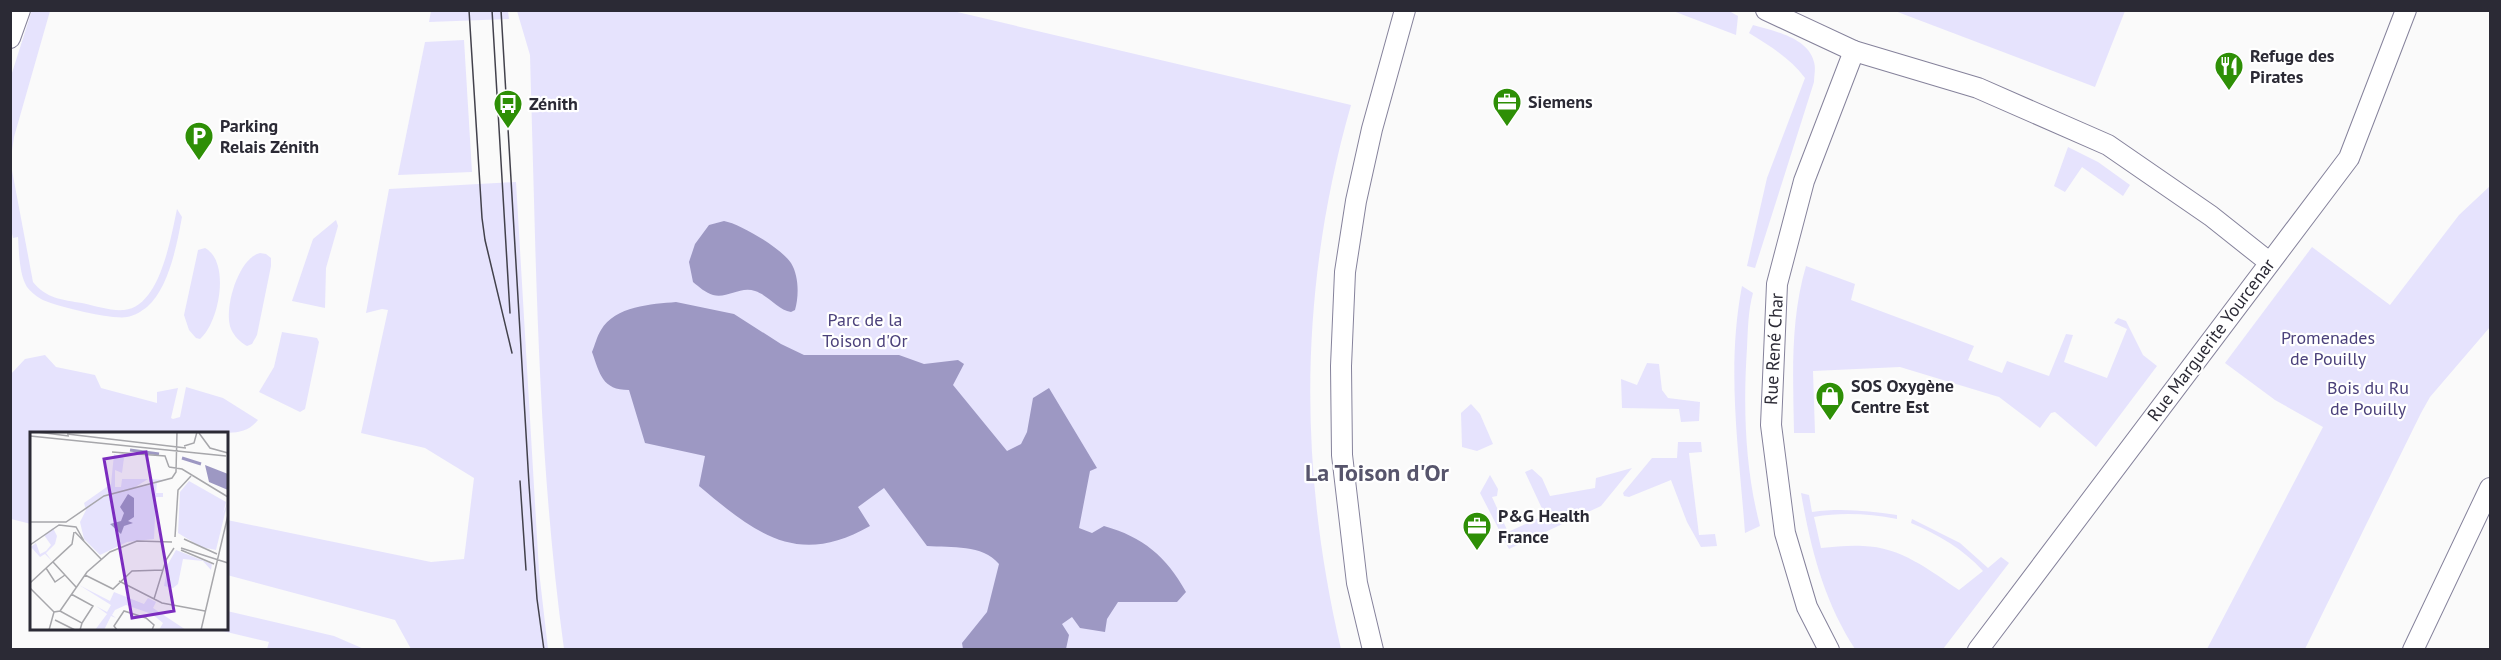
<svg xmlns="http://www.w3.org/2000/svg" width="2501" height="660" font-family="'PT Sans',sans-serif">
	<rect width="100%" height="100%" fill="#fafafa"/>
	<g fill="#e6e3fd">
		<path d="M32,10L50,11L14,137L11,158V76Z"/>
		<path d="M431,11H508L509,19L429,22Z"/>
		<path d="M517,11H953L1351,105C1299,287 1298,466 1341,649H564C537,453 536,254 530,55Z"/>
		<path d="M1673,11H1729L1738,16L1736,35Z"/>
		<path d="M1895,11L2125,10V11L2095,87Z"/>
		<path d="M1753,25C1773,31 1808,37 1814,62C1816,68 1814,76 1814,82L1755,268L1747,266L1767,178L1805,78C1790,58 1770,46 1749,33Z"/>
		<path d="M464,40L472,172L398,175L425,42Z"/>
		<path d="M2068,147L2098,162L2130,185L2123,196L2082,167L2065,192L2054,186Z"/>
		<path d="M11,165L33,282C45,298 63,300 82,303C95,306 111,311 124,310C160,307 171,237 177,209L182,217C177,244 169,288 147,307C142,311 134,316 127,317C113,320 53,306 41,299C36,296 30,291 27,287C19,274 19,251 18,237L13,238L10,225Z"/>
		<path d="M516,182L539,571L548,649H411L395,620L227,575V520L431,562L464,559L474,478L425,448L361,433L388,310L382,309L366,313L389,189Z"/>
		<path d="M2490,186V327L2430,397L2421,413L2305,649H2207L2323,427L2275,400L2225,363L2312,247L2390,305L2459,215Z"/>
		<path d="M336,220L338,226L326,268L325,308L292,301L313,239Z"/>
		<path d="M205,248C231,262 219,323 200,339L196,338L189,330L184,315L197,255L198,250Z"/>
		<path d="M260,253L266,254L271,258V266L257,335L252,344L247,346C240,342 234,336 231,329C223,310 238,258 260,253Z"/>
		<path d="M1806,266L1855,284L1851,300L1974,346L1968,360L2002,373L2007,361L2049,376L2066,334L2073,335L2064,362L2107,378L2127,329L2114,323L2118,318L2126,321L2143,355L2157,366L2096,447L2055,412L2051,413L2040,428L1999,397L1900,367L1813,371L1815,433H1794C1793,377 1790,320 1806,266Z"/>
		<path d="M1742,286L1753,293C1748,311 1748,329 1747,348C1743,408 1745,468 1760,526L1745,533C1739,450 1726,369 1742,286Z"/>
		<path d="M282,332L317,338L319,342L305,409L300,412L259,392L274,367Z"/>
		<path d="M45,355L56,367L95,375L101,388L157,403V392L178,388L171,418L173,419L180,417L186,387L223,398L258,420C244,438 224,432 204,431L203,434H32L31,524L11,519V374L25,359Z"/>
		<path d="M1647,363L1659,364L1662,390L1668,398L1700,402L1699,421L1681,422L1679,409L1622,408L1621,379L1637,385Z"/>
		<path d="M1471,404L1480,414L1493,444L1477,451L1462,447L1461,413Z"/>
		<path d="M1678,442H1701L1702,452L1689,453L1699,535L1715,534L1717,546L1701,547L1687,522L1671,480L1629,497L1624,496L1623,493L1652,458H1677Z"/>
		<path d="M1632,468L1601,506L1509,549L1480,493L1490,475L1498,489L1497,496L1492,497L1508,532L1545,515L1525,472L1532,469L1542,478L1550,496L1595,488L1596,478Z"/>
		<path d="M1801,493L1809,495L1812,512C1842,508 1868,511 1897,515V519C1869,514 1843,512 1814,517L1821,548C1835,547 1849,545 1863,546C1901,547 1929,570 1959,590L1983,571C1963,549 1939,535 1911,523L1912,519L1960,543L1988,568L2001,557L2009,563L1943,649H1855C1824,601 1811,550 1801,493Z"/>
		<path d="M227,611L334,636L364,649H267L269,642L214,629L226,628Z"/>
	</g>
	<g fill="#9d98c3">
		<path d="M724,221C741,224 782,249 791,263C799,276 799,296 795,310L791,312C778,310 768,295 755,291C740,286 727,299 713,295C706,293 699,287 693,282L689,262L695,244L709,225Z"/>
		<path d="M676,302L734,314L781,344L804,355H899L924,364L958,360L964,364L953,385L1007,451L1021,444L1027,432L1033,398L1049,388L1097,468L1090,471L1079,528L1092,533L1104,526C1143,537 1166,556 1186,592L1177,602H1118L1107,619L1105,632L1080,628L1072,617L1062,624L1069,635L1066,649H963L962,643L987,612L999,564C982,544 952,548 927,546L884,488L858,507L870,526C797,568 755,533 699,486L705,456L645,443L629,390C602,390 600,374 592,352C595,345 597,336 601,330C615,306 652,304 676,302Z"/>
	</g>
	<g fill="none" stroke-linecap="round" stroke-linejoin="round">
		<g stroke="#85829b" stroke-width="22">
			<g id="minor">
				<path d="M1766,10L1854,51L1978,88L2108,145L2211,216L2269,262"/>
				<path d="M10,38L20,10"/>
				<path d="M1373,650L1357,583L1342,455L1341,366L1345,272L1356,201L1372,129L1405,10"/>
				<path d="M1829,650L1807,607L1785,533L1771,425L1777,284L1804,181L1854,51"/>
				<path d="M1978,650L2349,158L2406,10"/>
				<path d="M2413,650L2490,488"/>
			</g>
		</g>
		<use href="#minor" stroke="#fff" stroke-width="20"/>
		<g stroke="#42414b" stroke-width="1.5">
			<path d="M469,10L482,218L485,240L512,353"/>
			<path d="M492,10L510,313"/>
			<path d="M501,10L529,484L537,599L544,650"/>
			<path d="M520,481L526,570"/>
		</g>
	</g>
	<defs>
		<g id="restaurant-pin" transform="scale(1.5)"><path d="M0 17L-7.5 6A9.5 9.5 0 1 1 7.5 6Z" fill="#2e8f06" stroke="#fff"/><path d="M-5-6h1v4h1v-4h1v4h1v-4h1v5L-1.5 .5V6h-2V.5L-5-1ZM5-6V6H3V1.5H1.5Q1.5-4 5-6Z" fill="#fff"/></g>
		<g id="office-pin" transform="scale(1.5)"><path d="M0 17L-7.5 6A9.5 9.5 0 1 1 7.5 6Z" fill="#2e8f06" stroke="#fff"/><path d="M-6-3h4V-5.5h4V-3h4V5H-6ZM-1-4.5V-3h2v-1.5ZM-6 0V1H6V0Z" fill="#fff"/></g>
		<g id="bus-pin" transform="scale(1.5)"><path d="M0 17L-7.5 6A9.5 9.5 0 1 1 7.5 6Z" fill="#2e8f06" stroke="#fff"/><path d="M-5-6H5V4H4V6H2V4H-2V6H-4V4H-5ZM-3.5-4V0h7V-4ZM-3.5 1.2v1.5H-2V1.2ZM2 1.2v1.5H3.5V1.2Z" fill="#fff"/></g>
		<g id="parking-pin" transform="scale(1.5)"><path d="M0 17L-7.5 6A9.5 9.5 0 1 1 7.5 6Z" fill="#2e8f06" stroke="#fff"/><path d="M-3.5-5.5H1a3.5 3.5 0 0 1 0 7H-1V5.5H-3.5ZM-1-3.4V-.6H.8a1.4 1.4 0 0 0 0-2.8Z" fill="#fff"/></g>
		<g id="shop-pin" transform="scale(1.5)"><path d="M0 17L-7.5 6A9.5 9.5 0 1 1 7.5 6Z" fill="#2e8f06" stroke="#fff"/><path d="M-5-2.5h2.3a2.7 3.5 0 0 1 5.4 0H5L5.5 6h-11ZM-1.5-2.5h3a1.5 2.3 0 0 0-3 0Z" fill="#fff"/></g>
	</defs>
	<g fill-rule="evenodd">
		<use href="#restaurant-pin" x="2229" y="66"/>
		<use href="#office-pin" x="1507" y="102"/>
		<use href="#bus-pin" x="508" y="104"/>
		<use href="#parking-pin" x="199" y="136"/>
		<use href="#shop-pin" x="1830" y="396"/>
		<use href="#office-pin" x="1477" y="526"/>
	</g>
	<g text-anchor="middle" stroke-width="4.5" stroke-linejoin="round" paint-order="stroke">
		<g font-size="18" font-weight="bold" fill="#2b2a35" stroke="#fff" text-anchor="start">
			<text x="2250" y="62">Refuge des<tspan x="2250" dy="21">Pirates</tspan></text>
			<text x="1528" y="108">Siemens</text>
			<text x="529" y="110">Zénith</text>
			<text x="220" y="132">Parking<tspan x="220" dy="21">Relais Zénith</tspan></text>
			<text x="1851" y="392">SOS Oxygène<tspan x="1851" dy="21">Centre Est</tspan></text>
			<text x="1498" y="522">P&amp;G Health<tspan x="1498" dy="21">France</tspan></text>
		</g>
		<g font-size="18" fill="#4b417b" stroke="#fff">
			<text x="865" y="326">Parc de la<tspan x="865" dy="21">Toison d'Or</tspan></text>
			<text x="2328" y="344">Promenades<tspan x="2328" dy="21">de Pouilly</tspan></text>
			<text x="2368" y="394">Bois du Ru<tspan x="2368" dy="21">de Pouilly</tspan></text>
		</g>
		<g font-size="18" fill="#2b2a35" stroke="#fff">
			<text transform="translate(2211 340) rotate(-53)" y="6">Rue Marguerite Yourcenar</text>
			<text transform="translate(1774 349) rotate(-87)" y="6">Rue René Char</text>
		</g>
		<g font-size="24" font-weight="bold" fill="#57556c" stroke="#fff">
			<text x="1377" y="481">La Toison d'Or</text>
		</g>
	</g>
	<g transform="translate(30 432)">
		<rect width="198" height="198" fill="#fafafa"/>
		<path d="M84,22L94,26L92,41L85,38V55H91L92,47H118L102,57L120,53L119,47L136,48L127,51L126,61H133V65H126L124,107L97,110L70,123L54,107L50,90L56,78L54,71L81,52ZM159,49L196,70L193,82L198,69L186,118L171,115L148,101L150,60ZM23,96L27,104L25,112L16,121L22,129L15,122L10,125L1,115L6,111L10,122L16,119L21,113L14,103ZM146,118L182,132L181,138L173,129L153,127L148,152L143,156L134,154L138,132ZM49,153L80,169L84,160L114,172L118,166L126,170L123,176L156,198H129L133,191L122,182L96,173L85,178L82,183L86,186L81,184L74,198H65L77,182L66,174L77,180L81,173Z" fill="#e6e3fd"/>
		<path d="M175,33L198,42V58L179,50ZM98,62L104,66V85L98,89L103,91L94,94L91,102L80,92L91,89L94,81L90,75Z" fill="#9d98c3"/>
		<path fill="none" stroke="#9d98c3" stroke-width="3" d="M100,18L129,22M152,26L171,32"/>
		<path fill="none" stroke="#a7a7ab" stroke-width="1.5" d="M7,0L39,4M169,1L180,16L198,21M37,2L156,16M0,4L196,24M154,14L164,11L167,0M82,20L135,24L139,35M139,35L152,37L198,65M0,90H36L74,64L142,46L146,40L147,0M45,100L71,127M145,105L148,58L161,44M154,107L187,122M0,113L29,93L46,95L54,109M151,116L198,131M151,118L184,132M23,130L46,155M16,136L25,150L35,143M55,143L83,157L102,139L133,138M89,149L132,171L175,179M0,151L42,112L44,100M0,156L24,180M41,162L63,174L52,191M124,167L136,128L144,116M30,179L52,191L50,198M25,188L45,198M19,198L24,180L30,179L57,140L80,120L107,109L142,110M87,198L84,194L94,179L116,186L124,193L122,198M171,198L198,83"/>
		<path fill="#7b2cbf" fill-opacity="0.15" stroke="#7b2cbf" stroke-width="3" d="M116,20L144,179L102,186L74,27Z"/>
		<rect width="198" height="198" fill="none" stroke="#2b2a35" stroke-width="3"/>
	</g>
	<rect width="2501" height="660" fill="none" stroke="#2b2a35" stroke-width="24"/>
</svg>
